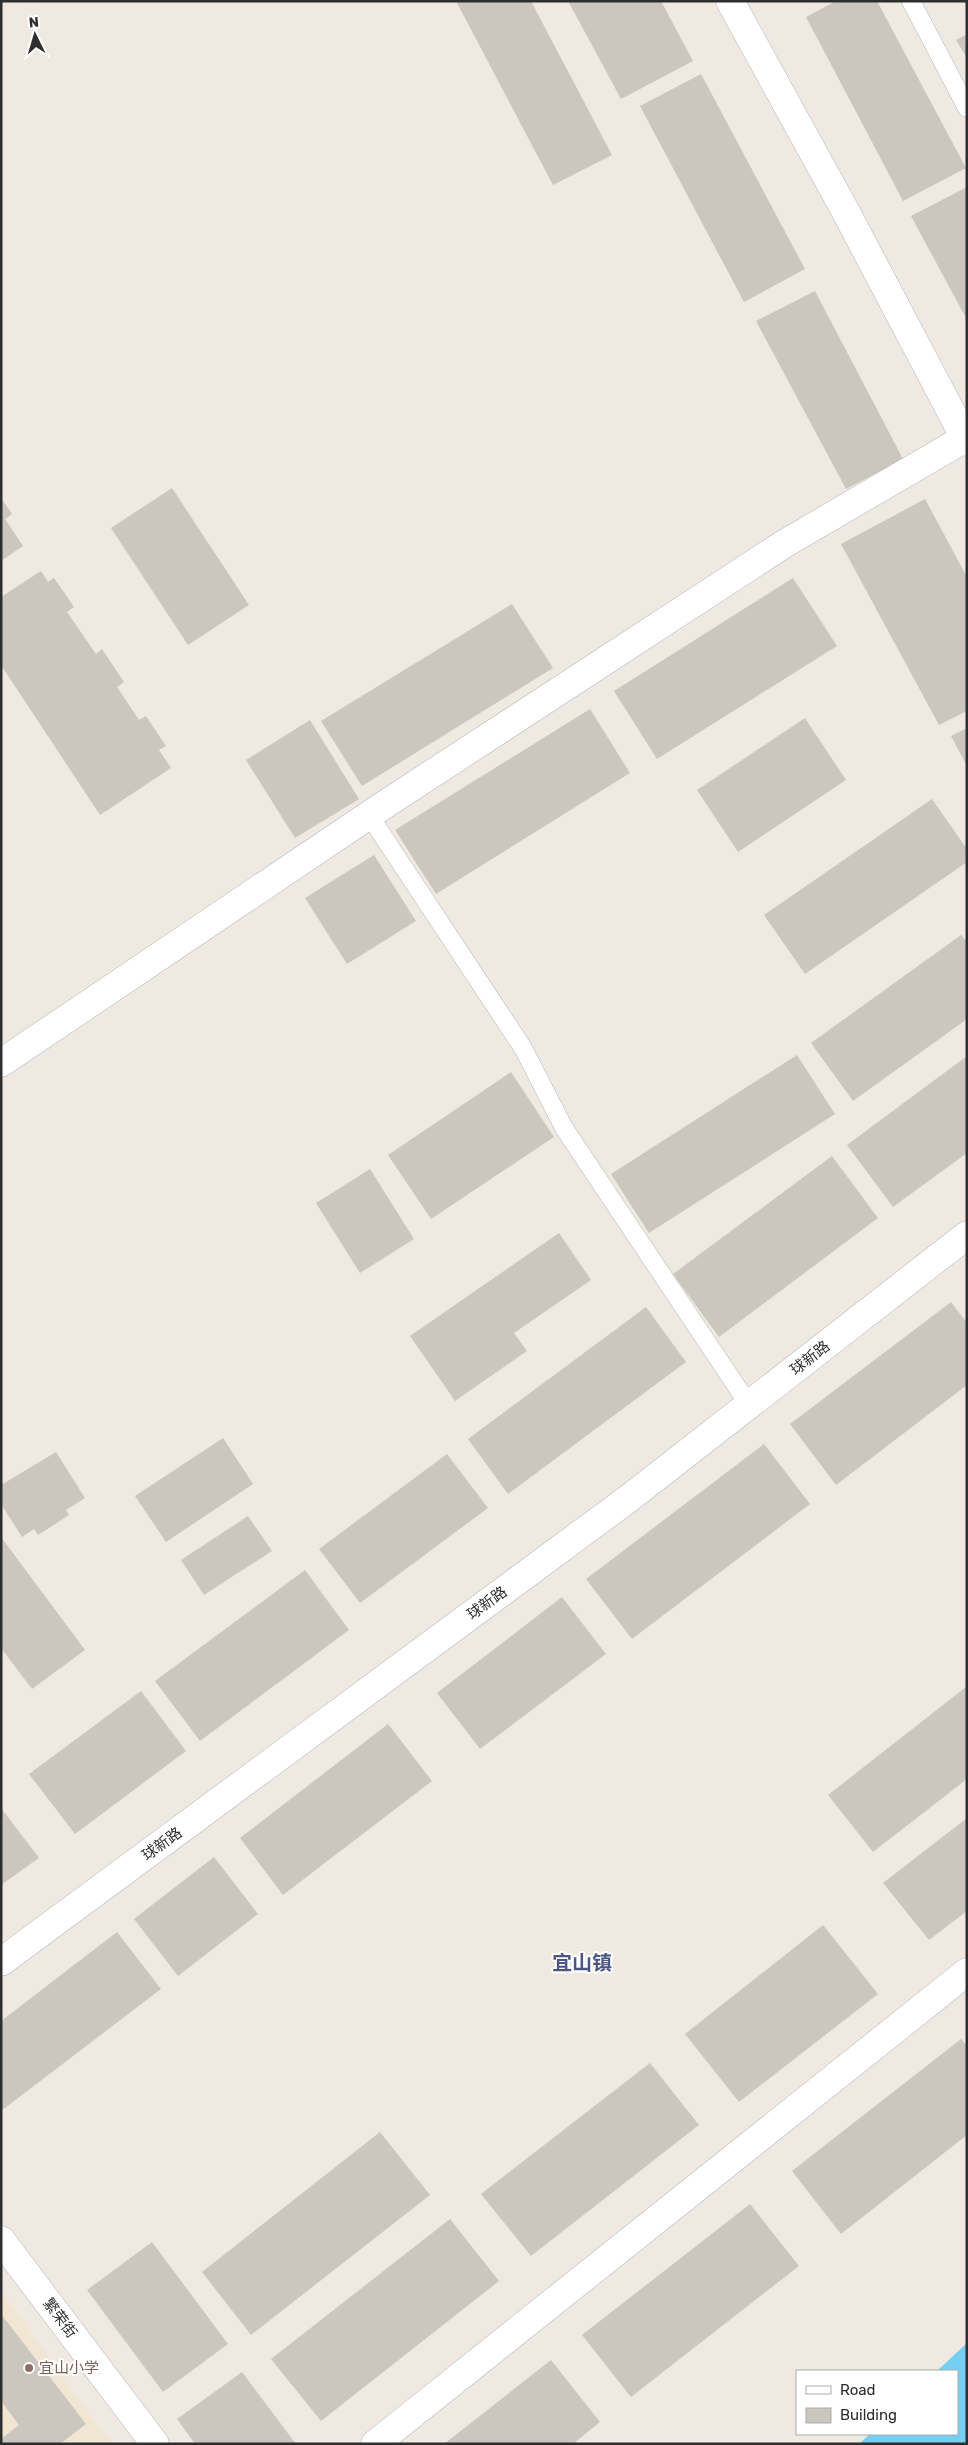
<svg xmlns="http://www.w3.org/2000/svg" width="968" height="2445" font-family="Rubik,'Noto Sans SC',sans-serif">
	<rect width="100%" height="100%" fill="#efe9e1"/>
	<path fill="#f0e6d1" d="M1,2291L111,2444H1Z"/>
	<path fill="#75cff0" d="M967,2343V2444H859L870,2434H957V2371H937Z"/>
	<g fill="#cbc7bf">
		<path d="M456,1H531L612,155L553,185Z"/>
		<path d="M568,1H661L693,61L621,99Z"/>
		<path d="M836,1H877L966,168L903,201L806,17Z"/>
		<path d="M967,34V58L956,40Z"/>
		<path d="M701,74L805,269L744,302L640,106Z"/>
		<path d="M967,187V320L911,216Z"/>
		<path d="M815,291L903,459L846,489L756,321Z"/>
		<path d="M172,488L249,605L188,645L111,528Z"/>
		<path d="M1,498L12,514L5,519L23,546L1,561Z"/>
		<path d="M925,499L967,577V711L939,725L841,544Z"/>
		<path d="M41,571L48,582L54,578L74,607L67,612L96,654L102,649L124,682L117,687L139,720L146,716L166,746L159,750L171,768L100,815L1,665V597Z"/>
		<path d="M793,578L837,646L657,759L614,691Z"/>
		<path d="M512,604L553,668L362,786L321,721Z"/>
		<path d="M590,709L630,773L436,894L395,830Z"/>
		<path d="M805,718L846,780L738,852L697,790Z"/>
		<path d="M310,720L359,799L295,838L246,760Z"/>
		<path d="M967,728V766L951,736Z"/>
		<path d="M932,799L967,849V862L805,974L764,915Z"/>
		<path d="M374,855L416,921L347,964L305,898Z"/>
		<path d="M961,935L967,942V1019L853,1101L811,1043Z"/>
		<path d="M797,1055L835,1114L649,1233L611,1174Z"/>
		<path d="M967,1056V1153L893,1207L847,1145Z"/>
		<path d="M511,1072L554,1137L431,1219L388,1155Z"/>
		<path d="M832,1156L878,1218L719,1337L673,1274Z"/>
		<path d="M370,1169L414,1239L360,1273L316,1203Z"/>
		<path d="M559,1233L591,1280L514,1333L527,1351L455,1401L410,1336Z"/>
		<path d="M951,1302L967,1323V1385L836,1485L790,1424Z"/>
		<path d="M646,1307L686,1362L508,1494L468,1439Z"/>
		<path d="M223,1438L253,1484L166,1542L135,1496Z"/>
		<path d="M764,1444L810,1504L632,1639L586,1579Z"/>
		<path d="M56,1452L85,1498L66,1510L69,1515L38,1535L34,1529L22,1537L1,1504V1485Z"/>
		<path d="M447,1454L488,1508L360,1603L319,1549Z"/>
		<path d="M248,1516L272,1551L204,1595L181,1560Z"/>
		<path d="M1,1537L85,1650L32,1689L1,1648Z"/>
		<path d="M305,1570L349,1630L200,1741L155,1681Z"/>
		<path d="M562,1597L606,1654L480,1749L437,1693Z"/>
		<path d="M966,1687L967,1779L873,1852L828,1795Z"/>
		<path d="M141,1691L186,1751L75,1834L29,1774Z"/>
		<path d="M388,1724L432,1781L283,1895L240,1838Z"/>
		<path d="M1,1808L39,1858L1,1885Z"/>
		<path d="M967,1818V1911L929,1940L883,1883Z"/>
		<path d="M214,1857L258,1914L178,1976L134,1919Z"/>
		<path d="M823,1925L878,1994L739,2102L685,2034Z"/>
		<path d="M117,1932L161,1989L1,2111V2021Z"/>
		<path d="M961,2039L967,2046V2135L841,2234L792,2171Z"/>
		<path d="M650,2063L699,2125L531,2256L481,2194Z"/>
		<path d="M380,2132L430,2195L251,2335L202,2272Z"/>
		<path d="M750,2204L799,2266L631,2397L582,2335Z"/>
		<path d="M450,2219L499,2281L321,2421L271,2359Z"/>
		<path d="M152,2242L228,2344L163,2392L87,2290Z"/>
		<path d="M1,2314L86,2424L60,2444H1V2439L19,2425L1,2401Z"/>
		<path d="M551,2360L600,2422L573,2444H444Z"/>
		<path d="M242,2372L296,2444H195L177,2419Z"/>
	</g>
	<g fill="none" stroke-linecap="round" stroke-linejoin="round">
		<g stroke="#b4b7c1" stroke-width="19">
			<g id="service">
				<path d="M911,1L967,108"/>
				<path d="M369,815L523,1048L564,1128L749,1405"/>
			</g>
		</g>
		<g stroke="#b4b7c1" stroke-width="29">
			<g id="minor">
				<path d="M1,1063L378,809L784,544L967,437"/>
				<path d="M375,2444L967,1972"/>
			</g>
		</g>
		<g stroke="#b4b7c1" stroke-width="29">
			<g id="tertiary">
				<path d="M1,1962L628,1499L967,1235"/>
				<path d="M1,2240L155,2444"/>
			</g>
		</g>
		<g stroke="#b4b7c1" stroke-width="29">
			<path id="secondary" d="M730,1L847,214L967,442"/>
		</g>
		<use href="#service" stroke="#fff" stroke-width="18"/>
		<use href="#minor" stroke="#fff" stroke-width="28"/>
		<use href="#tertiary" stroke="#fff" stroke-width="28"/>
		<use href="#secondary" stroke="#fff" stroke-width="28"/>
	</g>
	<circle fill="#8d6e63" stroke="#fff" stroke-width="2" cx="29" cy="2368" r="5"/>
	<g text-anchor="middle" stroke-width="4" stroke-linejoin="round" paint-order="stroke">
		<g font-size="15" fill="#2e2e2e" stroke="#fff">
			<text transform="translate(810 1358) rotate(-38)" y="5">球新路</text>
			<text transform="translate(487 1603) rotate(-36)" y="5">球新路</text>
			<text transform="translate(162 1844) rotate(-36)" y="5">球新路</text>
			<text transform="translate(60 2318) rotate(53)" y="5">繁荣街</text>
		</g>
		<g font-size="15" fill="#785e54" stroke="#fff" text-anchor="start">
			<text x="39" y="2373">宜山小学</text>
		</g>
		<g font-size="20" font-weight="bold" fill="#4d5680" stroke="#fff">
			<text x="582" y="1970">宜山镇</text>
		</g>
	</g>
	<rect width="968" height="2445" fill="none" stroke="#2e2e2e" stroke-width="5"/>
	<rect x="796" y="2370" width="162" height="65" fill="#ffffff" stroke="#ababab"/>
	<rect x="806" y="2386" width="25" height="8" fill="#ffffff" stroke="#ababab"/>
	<text x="840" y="2395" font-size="15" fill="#2e2e2e">Road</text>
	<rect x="806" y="2408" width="25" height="15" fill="#cbc7bf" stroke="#ababab"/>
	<text x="840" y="2420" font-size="15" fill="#2e2e2e">Building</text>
	<g transform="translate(35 35) rotate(355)" stroke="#ffffff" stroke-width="4" paint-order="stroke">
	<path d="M0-4L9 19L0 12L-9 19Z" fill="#2e2e2e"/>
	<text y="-8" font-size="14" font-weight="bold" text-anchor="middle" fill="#2e2e2e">N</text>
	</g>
</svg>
